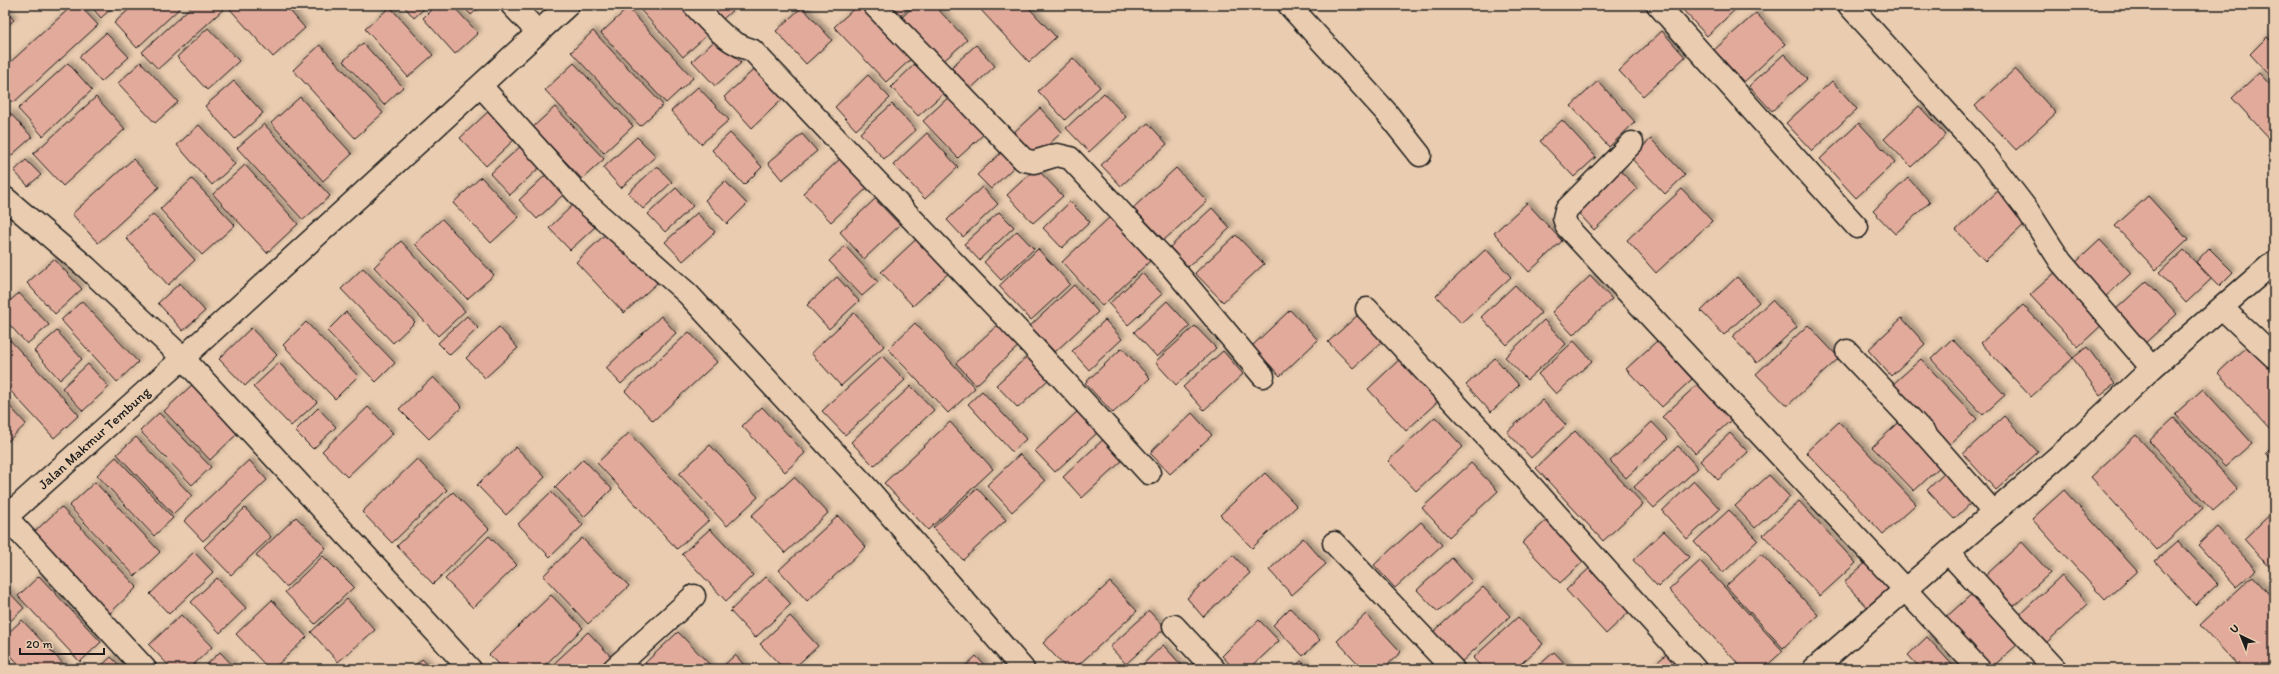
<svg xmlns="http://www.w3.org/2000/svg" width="2279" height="674" font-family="Itim,sans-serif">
	<defs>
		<filter id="shadow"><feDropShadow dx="3.5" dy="-3.5" stdDeviation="2" flood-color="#0004"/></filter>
	</defs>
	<rect width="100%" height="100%" fill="#eacdb0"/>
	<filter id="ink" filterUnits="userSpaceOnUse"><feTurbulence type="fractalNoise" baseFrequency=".025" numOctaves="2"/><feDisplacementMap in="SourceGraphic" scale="8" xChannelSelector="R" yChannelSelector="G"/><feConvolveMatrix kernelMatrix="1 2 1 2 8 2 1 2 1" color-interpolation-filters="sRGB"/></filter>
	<g filter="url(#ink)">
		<g fill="#e2aa9a" stroke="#1c1c1c" filter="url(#shadow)">
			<path d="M73,5H79L98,25L13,103L5,94V67Z"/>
			<path d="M90,5H115L101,18Z"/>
			<path d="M134,5H183L137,48L114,23Z"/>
			<path d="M193,5H228L158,69L142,52Z"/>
			<path d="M231,5H285L305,28L273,57L228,7Z"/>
			<path d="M403,5H428L414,18Z"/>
			<path d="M436,5H452L478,33L455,54L423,18Z"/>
			<path d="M462,5H482L471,15Z"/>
			<path d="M636,5H679L707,35L683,57Z"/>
			<path d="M708,5H738L722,20Z"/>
			<path d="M858,5H861L911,59L886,82L834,27Z"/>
			<path d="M882,5H912L896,20Z"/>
			<path d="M915,5H934L967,40L939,65L898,21Z"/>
			<path d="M983,5H1026L1056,37L1029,62L980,9Z"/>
			<path d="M1688,5H1740L1707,36L1683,10Z"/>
			<path d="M390,7L433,55L408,77L365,29Z"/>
			<path d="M802,7L832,40L806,64L776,31Z"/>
			<path d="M628,8L693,78L666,103L601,33Z"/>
			<path d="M5,10L14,20L5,28Z"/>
			<path d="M1756,13L1785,44L1744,82L1714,50Z"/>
			<path d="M208,28L239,61L207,90L177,57Z"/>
			<path d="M593,31L663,105L640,126L571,52Z"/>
			<path d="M1662,31L1685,57L1643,96L1619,71Z"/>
			<path d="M106,33L129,57L101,82L79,57Z"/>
			<path d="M2267,37L2274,44V80L2250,54Z"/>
			<path d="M718,38L741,63L715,86L692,61Z"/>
			<path d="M363,43L403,87L384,105L343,61Z"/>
			<path d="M320,45L383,113L355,138L293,70Z"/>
			<path d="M976,45L995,66L966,93L946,72Z"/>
			<path d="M1784,54L1807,79L1772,111L1749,86Z"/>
			<path d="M1073,58L1100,87L1065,120L1038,91Z"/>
			<path d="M141,62L178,102L155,123L118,83Z"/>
			<path d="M68,63L92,90L43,136L18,109Z"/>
			<path d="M574,63L633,126L604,153L545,90Z"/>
			<path d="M761,63L789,93L752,128L724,97Z"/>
			<path d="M916,63L944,93L918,116L891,87Z"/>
			<path d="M2015,69L2056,113L2016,150L1975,106Z"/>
			<path d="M2259,73L2274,89V143L2232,98Z"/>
			<path d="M868,75L890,98L856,130L835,107Z"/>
			<path d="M234,81L263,113L235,139L205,106Z"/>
			<path d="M1598,81L1635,122L1609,147L1571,106Z"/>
			<path d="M1832,81L1857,109L1812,151L1786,123Z"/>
			<path d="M698,87L729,120L701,144L671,111Z"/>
			<path d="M1104,93L1126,117L1089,152L1066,128Z"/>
			<path d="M951,95L985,133L958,158L923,121Z"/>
			<path d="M96,97L125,129L63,186L33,154Z"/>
			<path d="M300,97L352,154L323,181L271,123Z"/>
			<path d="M892,104L916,130L884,159L860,133Z"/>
			<path d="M1919,106L1946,135L1911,167L1884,139Z"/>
			<path d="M555,107L604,159L582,179L533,127Z"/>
			<path d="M1040,108L1062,132L1033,159L1011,135Z"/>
			<path d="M490,110L516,138L486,166L460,138Z"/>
			<path d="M10,113L32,137L5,161V118Z"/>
			<path d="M1562,120L1596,157L1574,177L1540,141Z"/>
			<path d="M1148,123L1167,144L1121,186L1101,165Z"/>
			<path d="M1859,123L1895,162L1856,198L1820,159Z"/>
			<path d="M264,124L330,196L303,220L237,148Z"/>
			<path d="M199,125L235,164L212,185L177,145Z"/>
			<path d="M730,133L762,167L744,185L712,150Z"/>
			<path d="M927,133L958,167L925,199L893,165Z"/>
			<path d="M802,134L817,151L782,180L768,163Z"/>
			<path d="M637,137L656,156L621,188L603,168Z"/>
			<path d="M1651,139L1685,175L1665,194L1631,158Z"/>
			<path d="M522,145L541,166L510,195L490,174Z"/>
			<path d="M1004,150L1017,164L991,189L977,175Z"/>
			<path d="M133,159L159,187L98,243L72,214Z"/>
			<path d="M840,159L867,188L831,222L803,193Z"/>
			<path d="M26,160L41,175L28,186L14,171Z"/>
			<path d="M245,165L298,224L267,253L213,194Z"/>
			<path d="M657,166L672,182L643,209L628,193Z"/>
			<path d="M1036,168L1063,196L1033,223L1007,195Z"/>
			<path d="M1176,168L1207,201L1164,240L1133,208Z"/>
			<path d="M1618,168L1637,189L1594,230L1575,209Z"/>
			<path d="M547,174L565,193L537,219L519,200Z"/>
			<path d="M481,177L519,217L491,243L453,203Z"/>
			<path d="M1908,178L1930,202L1895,234L1873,211Z"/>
			<path d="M192,179L235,225L202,255L160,209Z"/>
			<path d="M725,181L747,204L727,224L705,200Z"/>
			<path d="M982,187L998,204L963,237L947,220Z"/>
			<path d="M676,188L693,206L665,232L648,214Z"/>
			<path d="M1682,189L1712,221L1656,273L1627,240Z"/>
			<path d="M1998,191L2027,222L1985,261L1956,230Z"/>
			<path d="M2148,196L2188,240L2156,270L2115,226Z"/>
			<path d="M875,199L900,225L864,259L840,232Z"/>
			<path d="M1070,202L1090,222L1062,248L1043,228Z"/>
			<path d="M575,203L596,226L570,250L549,228Z"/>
			<path d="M1527,203L1562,241L1529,272L1494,233Z"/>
			<path d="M1212,208L1230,228L1188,267L1170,247Z"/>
			<path d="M999,212L1014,227L979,260L964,244Z"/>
			<path d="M697,213L715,232L683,261L665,242Z"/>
			<path d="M153,214L195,260L168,285L126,238Z"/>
			<path d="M1110,217L1150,261L1102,306L1062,262Z"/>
			<path d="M442,219L494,275L467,299L415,244Z"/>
			<path d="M609,231L657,283L624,313L576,262Z"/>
			<path d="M1017,231L1034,249L1001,280L984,262Z"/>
			<path d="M923,233L955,267L913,306L881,272Z"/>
			<path d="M1236,235L1264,264L1223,302L1195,273Z"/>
			<path d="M2100,240L2131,273L2103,299L2072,266Z"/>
			<path d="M401,241L465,311L438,336L374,267Z"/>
			<path d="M845,246L878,282L862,296L829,261Z"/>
			<path d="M2209,248L2233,272L2219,286L2196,262Z"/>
			<path d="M1038,249L1070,284L1031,320L999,286Z"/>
			<path d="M1486,249L1511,277L1461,323L1436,296Z"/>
			<path d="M2184,250L2211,279L2186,303L2159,273Z"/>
			<path d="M54,259L82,289L55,314L27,283Z"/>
			<path d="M363,268L415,322L393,343L341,289Z"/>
			<path d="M2057,271L2105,322L2078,347L2030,295Z"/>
			<path d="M1142,273L1162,294L1128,325L1109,304Z"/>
			<path d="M1590,276L1612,299L1573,335L1552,312Z"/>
			<path d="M837,277L859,301L829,329L807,305Z"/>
			<path d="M1737,277L1759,302L1724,335L1701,311Z"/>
			<path d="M2147,281L2177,314L2144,344L2114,311Z"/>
			<path d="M180,283L205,311L183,331L158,303Z"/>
			<path d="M1074,285L1098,312L1055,352L1030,326Z"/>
			<path d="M1515,285L1541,313L1507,345L1481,317Z"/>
			<path d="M19,293L49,325L27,344L5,320V305Z"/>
			<path d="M1772,300L1797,327L1757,363L1732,337Z"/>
			<path d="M82,301L138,362L117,382L61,320Z"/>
			<path d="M1167,301L1190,326L1157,357L1134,332Z"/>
			<path d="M2023,305L2073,358L2031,397L1981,343Z"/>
			<path d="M1290,310L1318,340L1280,376L1252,346Z"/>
			<path d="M346,312L395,363L376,382L327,331Z"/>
			<path d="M854,313L884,346L841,386L811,353Z"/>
			<path d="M2274,314V329L2267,321Z"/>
			<path d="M1358,315L1383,341L1353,368L1328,342Z"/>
			<path d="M467,316L478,328L450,355L438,343Z"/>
			<path d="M661,316L676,333L621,384L606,368Z"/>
			<path d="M1902,318L1925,344L1891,376L1868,350Z"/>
			<path d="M1105,320L1122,339L1089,370L1072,351Z"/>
			<path d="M1544,320L1566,344L1527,380L1505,357Z"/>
			<path d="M1002,321L1022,343L976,385L956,363Z"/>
			<path d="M306,322L358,376L335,399L283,345Z"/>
			<path d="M915,323L975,388L948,413L888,349Z"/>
			<path d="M1808,325L1839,358L1787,406L1756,374Z"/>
			<path d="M1195,326L1216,348L1176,385L1155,362Z"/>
			<path d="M499,327L518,348L485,378L466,358Z"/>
			<path d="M251,328L277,355L245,386L219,359Z"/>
			<path d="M57,331L82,359L60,380L34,351Z"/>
			<path d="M689,332L717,362L653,421L625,391Z"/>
			<path d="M1952,339L2005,395L1983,415L1931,359Z"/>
			<path d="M10,340L79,415L54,438L5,385V344Z"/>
			<path d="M1574,341L1592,361L1556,394L1538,374Z"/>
			<path d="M1657,341L1692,379L1662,407L1626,369Z"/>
			<path d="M2249,344L2274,372V426L2270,430L2218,373Z"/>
			<path d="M2087,347L2115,384L2100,395L2073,358Z"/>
			<path d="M1122,348L1150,378L1113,413L1085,383Z"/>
			<path d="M1223,351L1243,374L1204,410L1183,387Z"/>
			<path d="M1030,354L1051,377L1018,408L996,385Z"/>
			<path d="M882,356L905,380L845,435L822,411Z"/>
			<path d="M1495,358L1519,385L1491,412L1466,385Z"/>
			<path d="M1400,359L1438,401L1406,431L1368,389Z"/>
			<path d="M1921,359L1977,419L1948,446L1892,385Z"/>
			<path d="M279,363L317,402L291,426L253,387Z"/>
			<path d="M88,364L109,387L83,411L62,388Z"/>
			<path d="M433,377L462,407L429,439L399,409Z"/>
			<path d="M193,384L239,432L210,460L164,411Z"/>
			<path d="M1698,384L1731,420L1695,453L1662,417Z"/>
			<path d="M911,386L934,410L874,466L851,442Z"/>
			<path d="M2203,389L2252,443L2225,467L2175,414Z"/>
			<path d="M982,391L1026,439L1012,452L968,404Z"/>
			<path d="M1542,400L1566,425L1531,458L1507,432Z"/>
			<path d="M5,401L26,424L5,444Z"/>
			<path d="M368,407L393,433L347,477L322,451Z"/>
			<path d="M762,407L805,453L785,472L742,426Z"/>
			<path d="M318,408L336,427L313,449L295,431Z"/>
			<path d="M1078,411L1098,432L1055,472L1035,451Z"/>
			<path d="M159,413L211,467L192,485L140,431Z"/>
			<path d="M1192,413L1212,435L1170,474L1150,453Z"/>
			<path d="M2004,416L2038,452L1996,490L1963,454Z"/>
			<path d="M1435,417L1463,447L1416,491L1388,461Z"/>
			<path d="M1904,418L1945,462L1914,491L1872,447Z"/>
			<path d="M2174,418L2238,489L2213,511L2149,441Z"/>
			<path d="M950,422L993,469L928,530L884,483Z"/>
			<path d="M1652,422L1668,439L1626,478L1610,461Z"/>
			<path d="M1839,422L1916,504L1883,534L1806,452Z"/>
			<path d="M1575,431L1643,504L1603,541L1536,468Z"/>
			<path d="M629,433L709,520L677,549L597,463Z"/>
			<path d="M1730,433L1748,452L1718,480L1700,461Z"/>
			<path d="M2136,435L2203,508L2157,550L2091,477Z"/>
			<path d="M136,437L192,496L173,514L117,454Z"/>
			<path d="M1106,437L1125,458L1082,498L1063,477Z"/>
			<path d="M710,445L758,497L727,526L679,474Z"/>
			<path d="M2274,445V462L2266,453Z"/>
			<path d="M1678,446L1698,468L1654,508L1634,487Z"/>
			<path d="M516,447L545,477L506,515L477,485Z"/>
			<path d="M1020,454L1045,481L1012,512L987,485Z"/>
			<path d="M116,457L173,518L154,536L97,475Z"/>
			<path d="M417,459L447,490L392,543L362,512Z"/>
			<path d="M583,459L612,489L584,517L555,487Z"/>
			<path d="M249,460L267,480L203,541L184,521Z"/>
			<path d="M1471,463L1498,491L1449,537L1422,508Z"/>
			<path d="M1948,470L1975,499L1954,519L1927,490Z"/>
			<path d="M1265,473L1297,506L1252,548L1220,515Z"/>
			<path d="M1769,475L1790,497L1755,528L1735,506Z"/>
			<path d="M794,477L828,513L785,553L751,516Z"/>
			<path d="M1694,481L1720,509L1687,539L1662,511Z"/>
			<path d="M95,482L160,552L135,576L69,506Z"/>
			<path d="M977,488L1006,520L963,560L933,528Z"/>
			<path d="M2064,490L2137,571L2105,600L2032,519Z"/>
			<path d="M453,492L489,529L433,584L397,546Z"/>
			<path d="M551,492L583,525L550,557L518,524Z"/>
			<path d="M1799,501L1856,563L1820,596L1763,535Z"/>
			<path d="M61,507L137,587L105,618L29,537Z"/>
			<path d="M245,508L271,537L231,575L204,547Z"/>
			<path d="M1729,510L1758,540L1723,573L1694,542Z"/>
			<path d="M2274,511V572L2244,539Z"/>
			<path d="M838,516L866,547L807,601L779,570Z"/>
			<path d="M296,517L326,548L286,587L256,555Z"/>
			<path d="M1550,517L1588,557L1560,583L1522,543Z"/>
			<path d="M1421,522L1442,545L1395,588L1374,565Z"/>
			<path d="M2217,527L2256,570L2236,587L2198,545Z"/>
			<path d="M710,529L753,575L726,601L682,554Z"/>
			<path d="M1664,531L1689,557L1658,587L1633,560Z"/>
			<path d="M489,536L517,565L473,608L445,579Z"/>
			<path d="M582,538L629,586L588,624L543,576Z"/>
			<path d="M1303,538L1326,564L1292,595L1269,570Z"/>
			<path d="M2178,541L2218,584L2195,605L2155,561Z"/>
			<path d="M2022,542L2050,573L2013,607L1985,576Z"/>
			<path d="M194,552L213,572L169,614L150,594Z"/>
			<path d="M1761,554L1818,615L1783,648L1726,586Z"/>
			<path d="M1233,555L1250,573L1203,617L1187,598Z"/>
			<path d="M323,556L354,587L315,624L285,592Z"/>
			<path d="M1452,558L1472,581L1438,612L1417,590Z"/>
			<path d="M1870,559L1896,587L1871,611L1844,582Z"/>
			<path d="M1700,561L1783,651L1763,669H1743L1669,590Z"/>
			<path d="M1593,565L1633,608L1606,634L1566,590Z"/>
			<path d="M2062,575L2088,604L2045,644L2019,615Z"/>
			<path d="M39,576L101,642L80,662L18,596Z"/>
			<path d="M2253,576L2274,600V663L2267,669H2241L2200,625Z"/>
			<path d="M766,577L791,604L755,638L730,611Z"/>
			<path d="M217,578L246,608L220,633L191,602Z"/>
			<path d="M1110,582L1137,611L1074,669H1067L1043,643Z"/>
			<path d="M1483,587L1510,616L1457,666L1429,636Z"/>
			<path d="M5,588L24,608L5,626Z"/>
			<path d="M1972,594L2018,644L1990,669L1944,619Z"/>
			<path d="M551,595L583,628L541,669H503L489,655Z"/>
			<path d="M347,599L375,630L338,662L311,632Z"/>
			<path d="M272,600L307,637L273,669H269L236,634Z"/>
			<path d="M1290,608L1320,640L1303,656L1273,625Z"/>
			<path d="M1149,611L1165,628L1126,664L1110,647Z"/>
			<path d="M1366,614L1401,652L1383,669H1363L1337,641Z"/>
			<path d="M181,615L212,647L189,669H172L149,645Z"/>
			<path d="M790,616L818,646L793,669H784L760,644Z"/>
			<path d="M1518,617L1543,644L1515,669H1483L1473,658Z"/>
			<path d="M22,620L68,669H23L5,649V636Z"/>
			<path d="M1259,620L1279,641L1249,669H1234L1222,656Z"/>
			<path d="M588,632L616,662L609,669H548Z"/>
			<path d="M678,632L711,666L709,669H651L645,663Z"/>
			<path d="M1927,637L1956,669H1921L1908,655Z"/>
			<path d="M1163,645L1185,669H1138Z"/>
			<path d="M1672,649L1690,669H1650Z"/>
			<path d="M220,652L236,669H202Z"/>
			<path d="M1554,652L1570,669H1535Z"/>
			<path d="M735,655L748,669H720Z"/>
			<path d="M976,656L988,669H962Z"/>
			<path d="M111,657L123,669H98Z"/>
			<path d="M422,659L432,669H411Z"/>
			<path d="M1301,661L1309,669H1292Z"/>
		</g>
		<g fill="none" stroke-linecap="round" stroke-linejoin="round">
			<g stroke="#1c1c1c" stroke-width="25">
				<g id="street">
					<path d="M512,5L538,32"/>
					<path d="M694,5C712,24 726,43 752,50L1028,341L1149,473"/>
					<path d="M874,5L1024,160L1034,162L1057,155L1070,158L1172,267L1263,376"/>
					<path d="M1289,5L1386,112L1420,155"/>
					<path d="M1658,5L1857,227"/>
					<path d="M1849,5L1985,155L2028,211L2061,262L2152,368"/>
					<path d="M481,86L587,204L688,294L868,489L1023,669"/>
					<path d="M1632,143L1566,210L1564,218L1567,227L1979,669"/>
					<path d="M5,198L86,267L183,358L470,669"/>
					<path d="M2222,308L2274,357"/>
					<path d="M1367,309L1497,448L1695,669"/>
					<path d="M1847,351L1925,434L1994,513"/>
					<path d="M5,516L145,669"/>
					<path d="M1334,543L1453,669"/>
					<path d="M1949,553L2055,669"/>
					<path d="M1174,626L1214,669"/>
					<path d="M614,669L694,596"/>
					<path d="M1814,669L2070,446L2152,368L2274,262"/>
				</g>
			</g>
			<g stroke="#1c1c1c" stroke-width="25">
				<path id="secondary" d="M5,518L183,358L568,5"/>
			</g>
			<use href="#street" stroke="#eacdb0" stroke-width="22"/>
			<use href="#secondary" stroke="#eacdb0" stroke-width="22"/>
		</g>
	</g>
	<g text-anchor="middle" stroke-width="3" stroke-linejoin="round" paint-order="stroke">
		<g font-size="14" fill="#1c1c1c" stroke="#eacdb0">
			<text transform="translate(94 438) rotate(-42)" y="5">Jalan Makmur Tembung</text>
		</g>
	</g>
	<rect width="2279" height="674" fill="none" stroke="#eacdb0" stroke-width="20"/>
	<rect x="10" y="10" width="2259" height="654" fill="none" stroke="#1c1c1c" stroke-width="1.5" filter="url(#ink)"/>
	<g transform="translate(2241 636) rotate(317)" stroke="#eacdb0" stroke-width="3" paint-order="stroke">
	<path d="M0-3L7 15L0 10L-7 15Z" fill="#1c1c1c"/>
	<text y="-6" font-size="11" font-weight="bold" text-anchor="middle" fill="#1c1c1c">U</text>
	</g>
	<path d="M20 648v6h84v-6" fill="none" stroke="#1c1c1c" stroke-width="2"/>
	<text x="26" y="648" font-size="12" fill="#1c1c1c" stroke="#eacdb0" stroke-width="3" paint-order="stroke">20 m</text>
</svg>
